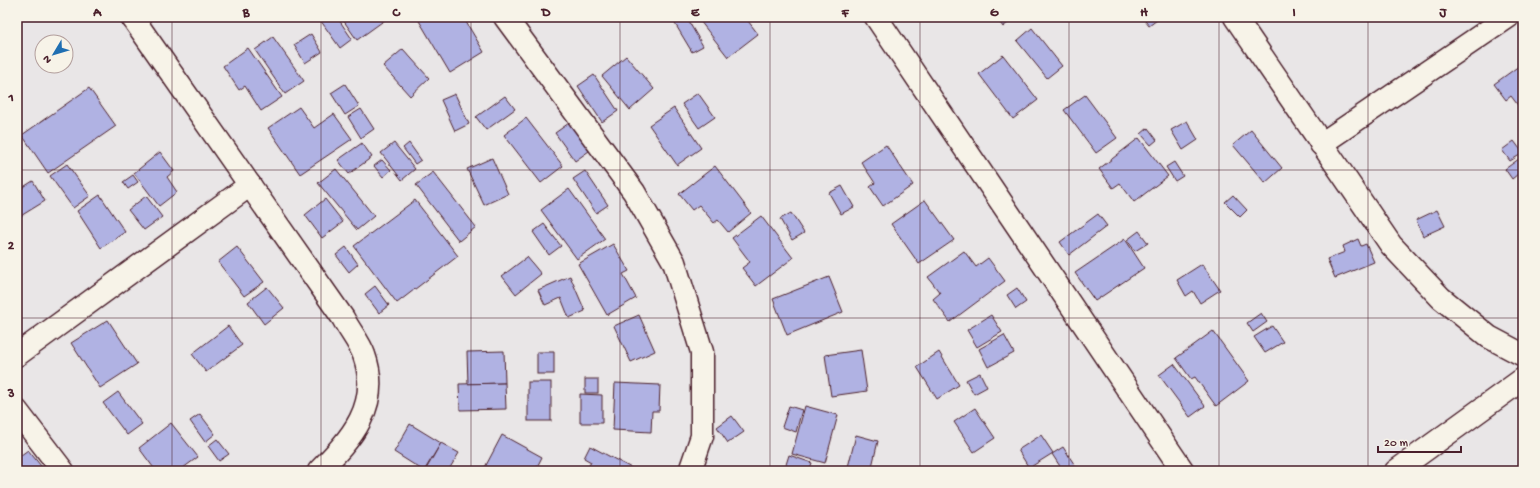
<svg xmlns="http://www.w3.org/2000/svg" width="1540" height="488" font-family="'Gochi Hand',sans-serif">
	<rect width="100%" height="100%" fill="#e9e6e7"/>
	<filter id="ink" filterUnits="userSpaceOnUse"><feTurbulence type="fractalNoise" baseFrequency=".025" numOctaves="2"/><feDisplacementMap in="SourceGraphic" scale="8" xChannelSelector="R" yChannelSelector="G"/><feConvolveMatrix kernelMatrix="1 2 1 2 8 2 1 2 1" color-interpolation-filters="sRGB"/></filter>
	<g filter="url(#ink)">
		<g fill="#b0b2e3" stroke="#4a1f2b">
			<path d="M318,17H337L352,39L340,48Z"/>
			<path d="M341,17H389L357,40Z"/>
			<path d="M422,17H463L484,52L450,73L418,19Z"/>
			<path d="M671,17H686L703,46L692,52Z"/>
			<path d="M697,17H745L758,34L728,57Z"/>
			<path d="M996,17H1015L1003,27Z"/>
			<path d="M1142,17H1161L1149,26Z"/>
			<path d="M1032,28L1062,66L1047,78L1017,41Z"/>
			<path d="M311,34L322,52L305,63L294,45Z"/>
			<path d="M273,37L304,81L285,94L255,50Z"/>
			<path d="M248,48L282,97L261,111L245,86L239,90L223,66Z"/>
			<path d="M403,49L429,78L410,96L383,66Z"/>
			<path d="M1003,55L1038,100L1013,119L979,74Z"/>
			<path d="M626,56L654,89L630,110L602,76Z"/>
			<path d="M1523,63V112L1511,96L1506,100L1494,84Z"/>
			<path d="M594,75L618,111L602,122L578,86Z"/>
			<path d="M345,84L359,106L345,115L331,93Z"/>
			<path d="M89,88L116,126L48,173L22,135Z"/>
			<path d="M698,93L715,117L699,128L682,104Z"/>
			<path d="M455,94L469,124L455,131L441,100Z"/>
			<path d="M1085,95L1117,138L1096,153L1064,110Z"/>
			<path d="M505,96L515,109L486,130L476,117Z"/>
			<path d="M299,107L314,128L334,114L352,139L300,174L268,128Z"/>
			<path d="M674,108L701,148L677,165L649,125Z"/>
			<path d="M361,109L374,129L361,138L348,117Z"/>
			<path d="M526,118L563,166L541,183L504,135Z"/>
			<path d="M1187,121L1198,140L1183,150L1171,130Z"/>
			<path d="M569,123L589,151L575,161L555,133Z"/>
			<path d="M1148,128L1157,140L1151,145L1141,134Z"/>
			<path d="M1251,130L1282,168L1265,183L1233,145Z"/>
			<path d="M1139,138L1168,176L1134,202L1120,183L1113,188L1099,169Z"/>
			<path d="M1514,141L1523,153L1510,161L1502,150Z"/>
			<path d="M362,143L372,157L349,174L338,160Z"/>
			<path d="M394,143L415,169L402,180L381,153Z"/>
			<path d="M409,143L421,160L415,164L403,148Z"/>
			<path d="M886,145L913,185L883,206L870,187L875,183L861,162Z"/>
			<path d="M160,152L174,171L167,177L177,192L159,206L134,173Z"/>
			<path d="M1523,156V170L1512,179L1505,169Z"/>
			<path d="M492,158L508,194L484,205L467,169Z"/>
			<path d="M382,160L391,170L383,177L374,166Z"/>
			<path d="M1174,162L1183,176L1175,181L1166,167Z"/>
			<path d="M67,164L90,196L73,208L50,176Z"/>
			<path d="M715,166L751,213L728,232L718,220L714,223L699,205L692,210L679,194Z"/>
			<path d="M336,169L374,216L357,230L318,183Z"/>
			<path d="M585,171L608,205L596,213L573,179Z"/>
			<path d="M433,172L476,227L459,241L416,185Z"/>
			<path d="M133,175L138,182L128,189L123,182Z"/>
			<path d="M33,181L45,201L19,217L17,214V191Z"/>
			<path d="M842,186L854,207L841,214L829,193Z"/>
			<path d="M569,189L605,239L577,259L541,210Z"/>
			<path d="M100,195L125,232L101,248L77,211Z"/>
			<path d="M1233,195L1247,210L1240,217L1225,202Z"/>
			<path d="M146,196L162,217L144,230L128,210Z"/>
			<path d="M325,199L343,222L322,238L305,215Z"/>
			<path d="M415,200L458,256L397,303L354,246Z"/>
			<path d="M925,200L954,240L919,264L891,224Z"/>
			<path d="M1437,210L1445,226L1423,236L1416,220Z"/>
			<path d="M791,213L804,233L792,240L780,219Z"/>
			<path d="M1098,214L1107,226L1069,255L1060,242Z"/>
			<path d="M761,216L793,258L756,286L742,268L750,262L732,238Z"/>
			<path d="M544,224L561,246L549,255L533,232Z"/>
			<path d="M1139,231L1148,243L1135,251L1127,240Z"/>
			<path d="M1125,239L1144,268L1095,301L1075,273Z"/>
			<path d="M1358,239L1361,246L1366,244L1374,262L1335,278L1327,259L1345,252L1343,246Z"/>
			<path d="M613,244L629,271L623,274L636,298L607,315L578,264Z"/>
			<path d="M237,247L264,282L244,296L218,262Z"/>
			<path d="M346,247L358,264L349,272L336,255Z"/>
			<path d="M964,251L976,267L988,258L1005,281L950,322L933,299L940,293L928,277Z"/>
			<path d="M527,257L541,274L516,294L502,276Z"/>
			<path d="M1202,264L1220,290L1200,303L1193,291L1186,296L1177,280Z"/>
			<path d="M570,276L585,311L569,318L561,298L545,305L538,290Z"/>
			<path d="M829,277L843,312L787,335L773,299Z"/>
			<path d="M375,286L389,305L379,313L365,294Z"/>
			<path d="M267,287L284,308L264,324L248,302Z"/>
			<path d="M1017,288L1026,302L1016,309L1007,295Z"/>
			<path d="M1261,313L1267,322L1253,332L1247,323Z"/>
			<path d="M639,315L655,351L631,362L614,326Z"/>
			<path d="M991,315L1002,332L977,347L967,330Z"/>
			<path d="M108,320L137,364L100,388L71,343Z"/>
			<path d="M228,326L242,345L206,372L192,354Z"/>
			<path d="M1272,326L1283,342L1265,353L1254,337Z"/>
			<path d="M1213,331L1249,381L1216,406L1195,377L1191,379L1176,358Z"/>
			<path d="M1004,335L1014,353L988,367L979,349Z"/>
			<path d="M861,350L867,391L831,396L825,355Z"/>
			<path d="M504,351L505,383L468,384L467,352Z"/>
			<rect x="537" y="352" width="17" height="22"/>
			<path d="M939,352L959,385L937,399L917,367Z"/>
			<path d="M1174,364L1205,406L1190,417L1159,375Z"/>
			<path d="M980,373L987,387L974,394L966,380Z"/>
			<rect x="585" y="379" width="13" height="14"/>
			<rect x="528" y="382" width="23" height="39"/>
			<path d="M505,383L506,409L460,410L459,384Z"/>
			<path d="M615,383L660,385L659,411H652L651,432L613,430Z"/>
			<path d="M118,392L142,424L127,435L103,403Z"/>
			<path d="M580,394L602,395V423H580Z"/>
			<path d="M789,406L802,410L796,432L782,427Z"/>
			<path d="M805,406L838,415L825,463L792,454Z"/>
			<path d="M975,408L995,438L974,452L954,422Z"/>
			<path d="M200,414L215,434L205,442L190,421Z"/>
			<path d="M732,416L744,432L728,443L717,427Z"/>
			<path d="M171,423L198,457L179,471H156L139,448Z"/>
			<path d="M410,424L441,443L424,471L394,452Z"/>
			<path d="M502,435L542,457L535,471H483Z"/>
			<path d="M856,435L878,441L871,471H847Z"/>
			<path d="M1041,435L1053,453L1029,468L1018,450Z"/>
			<path d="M217,439L229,454L219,461L208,446Z"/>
			<path d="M441,443L459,453L448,471H425Z"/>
			<path d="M590,446L637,471H586L591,462L584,458Z"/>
			<path d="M1063,447L1078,470L1077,471H1063L1052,454Z"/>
			<path d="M28,450L45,471H17V458Z"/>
			<path d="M789,455L812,463L809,471H784Z"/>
		</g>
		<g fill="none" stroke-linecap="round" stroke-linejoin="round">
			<g stroke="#4a1f2b" stroke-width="25">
				<g id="minor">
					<path d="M132,17L343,318C349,330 360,343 364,355C382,405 351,439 319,471"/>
					<path d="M505,17L634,192L674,262L702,352V436L690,471"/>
					<path d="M876,17L1183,471"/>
					<path d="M1235,17L1391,245L1441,298L1489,337L1523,355"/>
					<path d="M1321,144L1508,17"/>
					<path d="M17,355L250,185"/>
					<path d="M17,411L63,471"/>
					<path d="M1396,471L1523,379"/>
				</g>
			</g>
			<use href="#minor" stroke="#f7f3e8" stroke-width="22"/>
		</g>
	</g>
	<path fill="none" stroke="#4a1f2b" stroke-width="1" stroke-opacity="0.55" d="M172,17V471M321,17V471M471,17V471M620,17V471M770,17V471M920,17V471M1069,17V471M1219,17V471M1368,17V471M17,170H1523M17,318H1523"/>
	<rect width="1540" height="488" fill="none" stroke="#f7f3e8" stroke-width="44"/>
	<g transform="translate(54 54) rotate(232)"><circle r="19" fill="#f7f3e8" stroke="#b29e9c"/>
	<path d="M0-3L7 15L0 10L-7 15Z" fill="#1f6fb2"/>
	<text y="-6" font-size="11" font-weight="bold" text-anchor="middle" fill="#4a1f2b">N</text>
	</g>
	<path d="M1378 446v6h83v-6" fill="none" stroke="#4a1f2b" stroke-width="2"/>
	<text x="1384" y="446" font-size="12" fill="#4a1f2b" stroke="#f7f3e8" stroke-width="3" paint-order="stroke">20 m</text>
	<rect x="22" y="22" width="1496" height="444" fill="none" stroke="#4a1f2b" stroke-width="1.5"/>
	<g font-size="13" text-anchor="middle" font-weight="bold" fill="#4a1f2b">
		<text x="97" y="16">A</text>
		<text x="246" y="16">B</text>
		<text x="396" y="16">C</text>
		<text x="546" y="16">D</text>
		<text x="695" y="16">E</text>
		<text x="845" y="16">F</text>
		<text x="994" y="16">G</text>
		<text x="1144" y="16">H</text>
		<text x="1294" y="16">I</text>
		<text x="1443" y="16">J</text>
		<text x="11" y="101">1</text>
		<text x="11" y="249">2</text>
		<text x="11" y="397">3</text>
	</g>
</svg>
